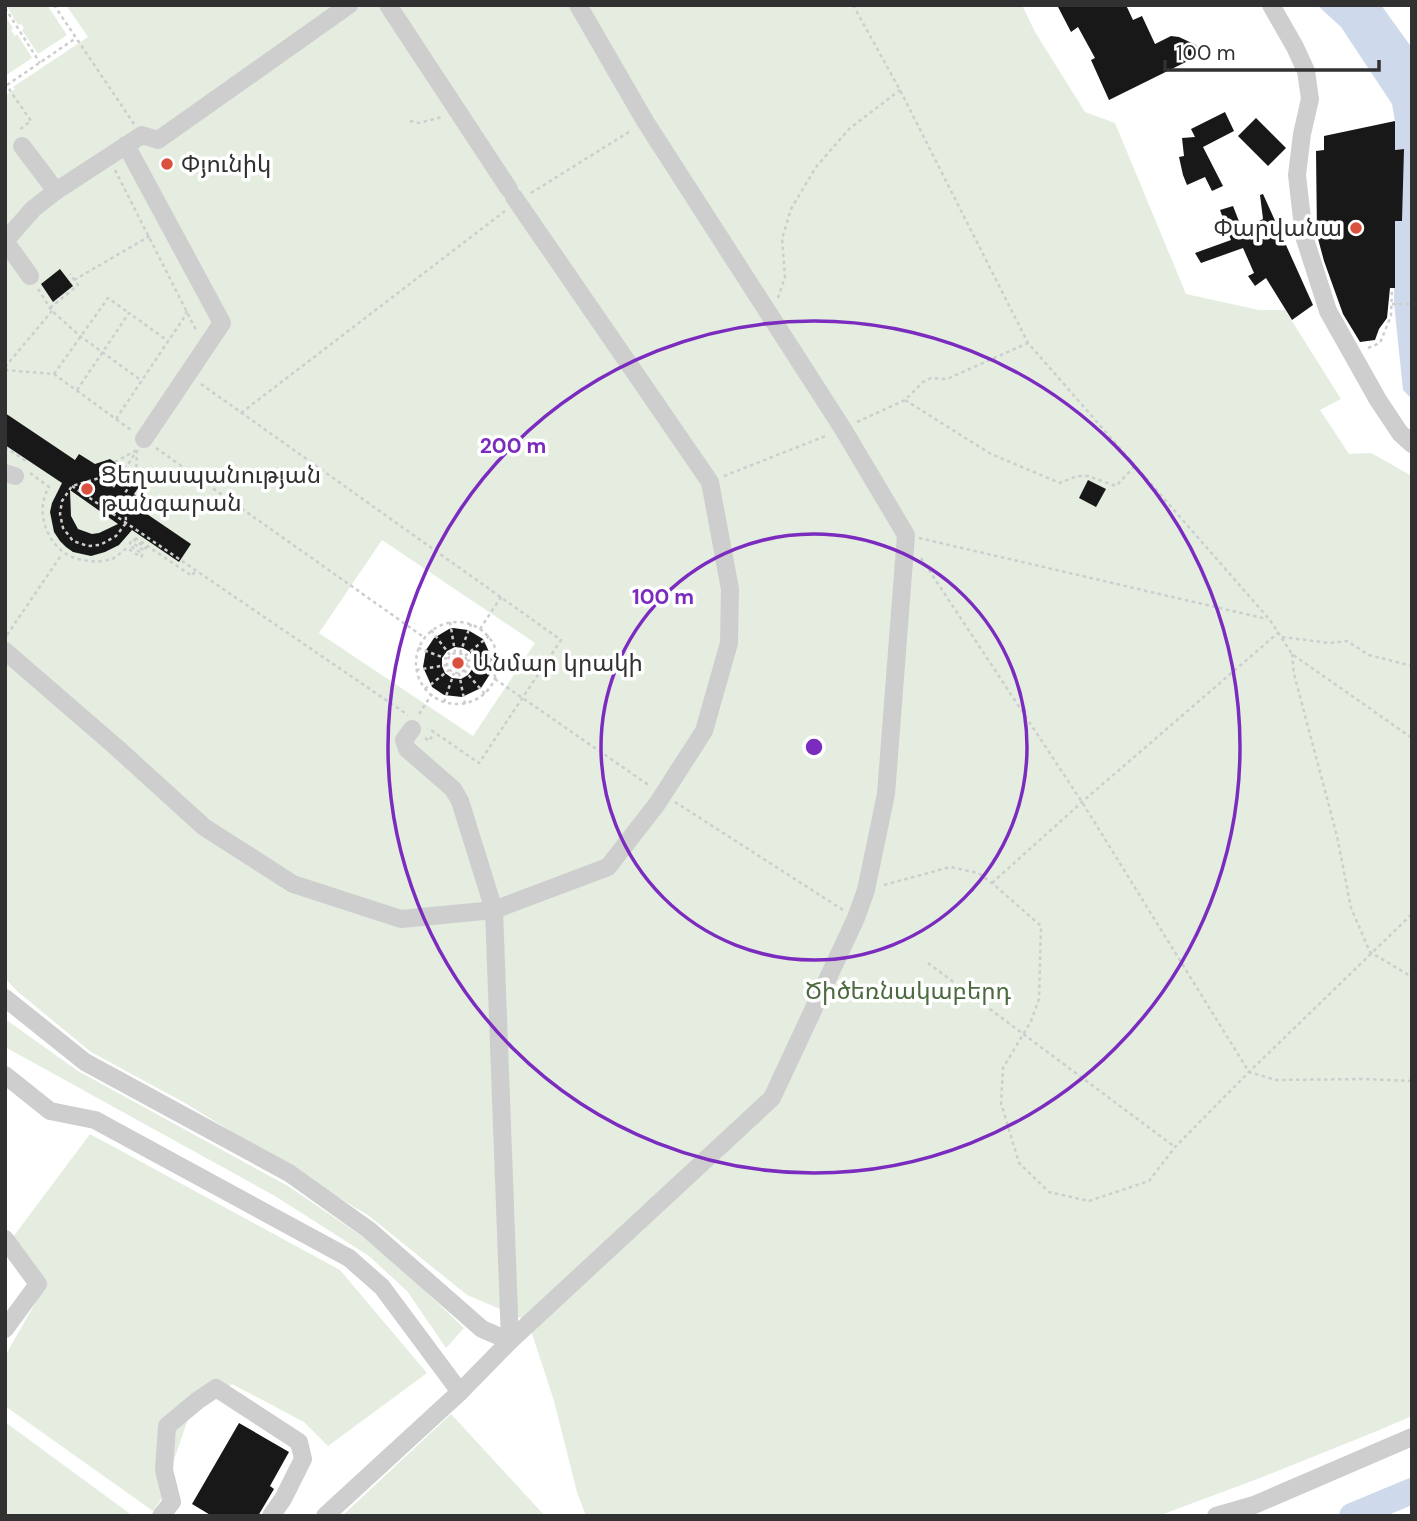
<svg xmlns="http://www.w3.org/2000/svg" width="1417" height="1521" font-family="'DM Sans','Noto Sans Armenian',sans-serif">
	<rect width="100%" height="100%" fill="#fff"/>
	<g fill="#e4ede0" fill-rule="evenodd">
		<path d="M6,5H47L67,35L38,54L22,30L24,28L21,24L18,25Z"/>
		<path d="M66,5H1022L1035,32L1085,112L1115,123L1186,294L1259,310H1285L1341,399L1320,410L1349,454L1371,453L1412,476V1416L1377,1431L1260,1478L1158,1516H586L577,1492L554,1401L528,1321L467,1295L369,1216L185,1103L91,1052L17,991L5,978V96L15,89L13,87L88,37ZM382,540L535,643L473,736L319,633Z"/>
		<path d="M5,16L13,28L11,30L15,36L17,34L32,58L5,76Z"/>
		<path d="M5,1019L78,1071L288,1186L382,1250L464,1328L446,1348L407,1291L369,1256L275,1196L5,1047Z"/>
		<path d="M90,1134L340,1270L427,1373L328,1446L304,1422L232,1384L189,1416L170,1472L167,1491L153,1511L5,1406V1356L45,1286L10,1241Z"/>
		<path d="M451,1414L545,1516H342Z"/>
		<path d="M5,1422L133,1516H5Z"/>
	</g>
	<path fill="#cedaeb" d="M1317,5H1381L1412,48V399L1403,390L1394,303L1395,221H1402L1403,149L1395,150V121L1392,104L1341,27Z"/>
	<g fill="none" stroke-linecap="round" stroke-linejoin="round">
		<path stroke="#cedaeb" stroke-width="26" d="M1352,1516L1412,1491"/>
	</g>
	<g fill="#181818" fill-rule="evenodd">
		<path d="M1057,5H1126L1133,20L1142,16L1155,44L1171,36L1179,37L1196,45L1200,55L1109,100L1091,60L1095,58L1078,27L1071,32Z"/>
		<path d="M1225,112L1234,131L1203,147L1223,186L1212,191L1205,177L1187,185L1183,175L1179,157L1184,156L1182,138L1195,137L1191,129Z"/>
		<path d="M1256,118L1286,148L1268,166L1238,136Z"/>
		<path d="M1395,121V150L1404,149L1402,221H1395V288H1390L1387,318L1379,329L1375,340L1360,342L1343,314L1324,261L1317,235L1316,151L1324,150V136Z"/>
		<path d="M1263,194L1313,305L1292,320L1266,278L1255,286L1248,276L1254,273L1243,248L1201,263L1195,253L1231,240L1220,210L1233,206L1242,229L1263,219L1260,195Z"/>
		<path d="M60,269L73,286L53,302L41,284Z"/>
		<path d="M5,413L75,460L79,454L95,464L110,459L143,481L134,494L146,503L141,510L191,544L179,562L132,530L119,545L105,552L91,556L73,552L66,547L60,541L54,532L50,512L52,503L62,483L5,445ZM70,490L118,524L99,533L92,534L78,529L71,516Z"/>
		<path d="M1088,480L1106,489L1096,507L1079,498Z"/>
		<path d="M453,628L468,630L483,639L492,658L490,674L481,688L462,697L444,695L432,687L423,667L426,650L434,638L449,629ZM455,647L463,648L470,652L473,660V668L468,675L461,679L452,678L445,673L442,666V658L447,651Z"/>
		<path d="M239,1423L289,1452L270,1486L274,1489L258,1516H212L192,1504Z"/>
	</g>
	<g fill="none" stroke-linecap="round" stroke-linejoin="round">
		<g stroke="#cecece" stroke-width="2.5" stroke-dasharray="3.5 3.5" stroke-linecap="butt">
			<path d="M54,5L134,124"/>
			<path d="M853,5L900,90L1028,343L1270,620L1292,654L1412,738"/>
			<path d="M5,8L40,63"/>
			<path d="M5,83L31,121L19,130"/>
			<path d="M7,85L76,38"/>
			<path d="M410,121L419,123L442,117"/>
			<path d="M115,170L197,332"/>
			<path d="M531,193L632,130"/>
			<path d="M74,280L150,236"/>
			<path d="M38,289L52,311L80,336L142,381"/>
			<path d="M778,298L785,277L782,239L791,209L816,167L849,129L900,90"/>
			<path d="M1392,304H1412"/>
			<path d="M50,308L78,285L70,274"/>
			<path d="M1368,348L1380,343L1391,316L1392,288"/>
			<path d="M5,367L52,311"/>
			<path d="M5,370L54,374L131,430"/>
			<path d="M54,374L108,298L129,313"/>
			<path d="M201,384L561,640L479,763L428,728"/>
			<path d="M77,390L129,313L168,341"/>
			<path d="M905,400L991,454L1060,483L1077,476H1088L1116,486L1135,466"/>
			<path d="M241,413L505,211"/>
			<path d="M116,419L183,319L187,311"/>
			<path d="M857,422L905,400L923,382L931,378L947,379L1028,343"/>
			<path d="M5,447L26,461"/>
			<path d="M156,448L425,638"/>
			<path d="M137,450L136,476L125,493L126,523L116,536L100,545L88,546L73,541L63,528L60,514L62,501L72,486L103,477L115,462Z"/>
			<path d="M30,473L49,487C36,508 44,536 62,551C74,561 94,563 109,560C116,558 121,552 127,548L141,557L143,554L129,545L131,542L145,551L146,548L133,539L134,537L192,576L195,571"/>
			<path d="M724,476L828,435"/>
			<path d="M72,486L408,715"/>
			<path d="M113,487L136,452"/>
			<path d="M919,538L1267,619"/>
			<path d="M921,558L1082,802L1249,1072L1276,1080L1365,1079L1412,1081"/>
			<path d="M450,622L455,652"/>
			<circle cx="457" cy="663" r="41"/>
			<path d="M480,629L501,597"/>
			<path d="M431,630L450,655"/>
			<path d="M7,635L62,554"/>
			<path d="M1282,637L1330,643L1347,641L1369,655L1412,666"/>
			<path d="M418,648L447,659"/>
			<circle cx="457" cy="663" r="10"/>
			<path d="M460,653L471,624"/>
			<path d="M1292,654L1294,674L1337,836L1351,908L1370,952L1412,977"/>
			<path d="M465,656L489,636"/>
			<path d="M467,661L498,655"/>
			<path d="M467,666L496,676"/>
			<path d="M416,670L447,665"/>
			<path d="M464,670L485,694"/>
			<path d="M459,673L465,704"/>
			<path d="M495,679L650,786"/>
			<path d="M425,689L449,670"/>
			<path d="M444,702L454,673"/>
			<path d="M419,714L432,694"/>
			<path d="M425,738L429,741L434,733"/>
			<path d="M675,802L843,910"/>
			<path d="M992,883L1082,802L1279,632"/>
			<path d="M884,885L950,867L978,873L992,883L1041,926L1039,999L1031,1021L1003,1068L1001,1103L1019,1163L1049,1192L1089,1201L1149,1181L1175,1147L1249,1072L1412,914"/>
			<path d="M928,963L1175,1147"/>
		</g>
		<g stroke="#cecece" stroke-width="18">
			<path d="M388,5L509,189"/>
			<path d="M1271,5L1295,47L1306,71L1310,99L1302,134L1297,175L1304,236L1328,311L1378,400L1400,433L1412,444"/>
			<path d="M126,145L222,323L144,439"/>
			<path d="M22,146L56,191"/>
			<path d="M5,241L33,209L56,191L142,135L158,140L349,5"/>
			<path d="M5,241L30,276"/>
			<path d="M5,473L15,476"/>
			<path d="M5,651L116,747L204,827L293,884L401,919L494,910L608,867L657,804L704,731L729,643L730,589L710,482L514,197"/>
			<path d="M412,729L404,740L407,749L453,789L460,801L494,910L510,1341"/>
			<path d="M5,998L85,1062L289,1173L369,1230L482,1329L510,1341"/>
			<path d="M5,1075L50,1111L95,1120L349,1258L382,1287L460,1392"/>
			<path d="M5,1239L38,1284L5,1329"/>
			<path d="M161,1516L172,1502L164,1470L167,1426L197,1401L216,1388L299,1442L303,1459L283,1499L271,1516"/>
			<path d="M325,1516L460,1392L510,1341L772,1098L856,918L866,890L886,794L906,535L843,429L645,121L578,5"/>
			<path d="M1216,1516L1254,1505L1412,1437"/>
		</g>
	</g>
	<g fill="none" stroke="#7b2cbf" stroke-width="3.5">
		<circle cx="814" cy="747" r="213"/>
		<circle cx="814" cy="747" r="426"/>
	</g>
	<g fill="#db5140" stroke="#fff" stroke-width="2.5">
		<circle cx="167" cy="164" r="7"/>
		<circle cx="1356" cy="228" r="7"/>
		<circle cx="87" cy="489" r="7"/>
		<circle cx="458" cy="663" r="7"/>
	</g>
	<g text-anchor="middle" stroke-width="7" stroke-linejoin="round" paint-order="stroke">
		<g font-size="24" fill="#313131" stroke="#fff" text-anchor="start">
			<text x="181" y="172">Փյունիկ</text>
			<text x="1342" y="236" text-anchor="end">Փարվանա</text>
			<text x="101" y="483">Ցեղասպանության<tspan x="101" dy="28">թանգարան</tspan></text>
			<text x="472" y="671">Անմար կրակի</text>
		</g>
		<g font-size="24" fill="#4c6a40" stroke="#fff">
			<text x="908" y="999">Ծիծեռնակաբերդ</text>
		</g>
	</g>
	<circle cx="814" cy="747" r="10" fill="#7b2cbf" stroke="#fff" stroke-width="3.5"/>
	<g font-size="21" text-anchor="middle" font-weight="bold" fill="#7b2cbf" stroke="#fff" stroke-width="7" stroke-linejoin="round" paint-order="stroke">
		<text x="513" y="453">200 m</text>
		<text x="663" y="604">100 m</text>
	</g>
	<rect width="1417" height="1521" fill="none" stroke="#313131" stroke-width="14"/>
	<path d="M1165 60v10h214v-10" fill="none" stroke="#313131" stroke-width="3.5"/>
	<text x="1176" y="60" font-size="21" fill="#313131" stroke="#ffffff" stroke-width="5" paint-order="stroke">100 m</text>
</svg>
